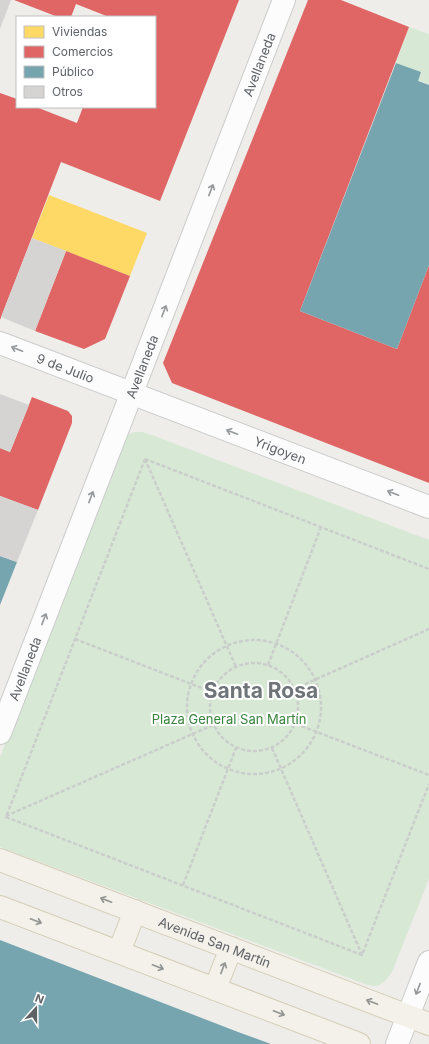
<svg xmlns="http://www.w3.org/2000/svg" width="429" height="1044" font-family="Inter,sans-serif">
	<rect width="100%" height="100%" fill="#eeede9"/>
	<g fill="#d7e9d5">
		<path d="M409,27L429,34V85L418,81L421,72L396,63Z"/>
		<path d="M134,432H142L149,434L429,540V879L392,972C381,989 375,988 357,981L0,847V757L120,447L128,435Z"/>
	</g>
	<path fill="#ffd966" d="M49,195L147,233L130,276L32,238Z"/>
	<g fill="#e06666">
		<path d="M14,0H239L160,201L61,162L0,320V93L17,99V107H36L77,123L83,107H155V17H109L76,4L71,17H58Z"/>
		<path d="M308,0H341L409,27L300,311L397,349L429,265V483L172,383L163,363Z"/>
		<path d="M66,251L130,276L105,339L84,349L35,331Z"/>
		<path d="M32,397L68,411L72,416V423L38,510L0,496V448L10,452Z"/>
	</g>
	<g fill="#76a5af">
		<path d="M396,63L421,72L418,81L429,85V265L397,349L300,311Z"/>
		<path d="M0,556L17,562L0,605Z"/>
		<path d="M0,940L238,1032L271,1044H0Z"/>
	</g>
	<g fill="#d5d4d2">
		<path d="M0,0H11L0,29Z"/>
		<path d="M32,238L66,251L35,331L1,317Z"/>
		<path d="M0,394L29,405L10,452L0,448Z"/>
		<path d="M0,496L38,510L17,562L0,556Z"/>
	</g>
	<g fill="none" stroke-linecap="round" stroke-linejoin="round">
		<g stroke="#cacbcb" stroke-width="24">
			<g id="minor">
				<path id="s1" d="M0,343L429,507"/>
				<path id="s2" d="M0,733L284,0"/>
				<path d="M397,1044L429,962"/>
			</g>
		</g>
		<g stroke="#d5cdb8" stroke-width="24">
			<g id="major">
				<path id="s3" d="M0,860L429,1024"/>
				<path d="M0,907L359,1044"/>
				<path d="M119,952L135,911"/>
				<path d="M215,989L231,948"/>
			</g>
		</g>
		<g stroke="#cacecb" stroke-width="2.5" stroke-dasharray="4 2" stroke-linecap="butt">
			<path d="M145,459L6,817L362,955L429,784"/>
			<path d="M145,459L429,569"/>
			<path d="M145,459L236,667"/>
			<path d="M75,639L212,692"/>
			<circle cx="254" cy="707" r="67"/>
			<circle cx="254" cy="707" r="44"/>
			<path d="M268,665L321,527"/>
			<path d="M294,689L429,629"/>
			<path d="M296,724L429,775"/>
			<path d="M272,748L362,955"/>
			<path d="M6,816L213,725"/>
			<path d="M183,885L236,748"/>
		</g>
		<use href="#minor" stroke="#fcfcfc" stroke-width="22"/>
		<use href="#major" stroke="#f3f1e9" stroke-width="22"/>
	</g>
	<defs><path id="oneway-shaft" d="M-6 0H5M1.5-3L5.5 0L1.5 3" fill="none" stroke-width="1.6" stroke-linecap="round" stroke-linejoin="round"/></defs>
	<g stroke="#95989b">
		<use href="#oneway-shaft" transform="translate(211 190) rotate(-69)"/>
		<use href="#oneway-shaft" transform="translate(164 311) rotate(-69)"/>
		<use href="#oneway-shaft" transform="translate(17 349) rotate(-159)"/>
		<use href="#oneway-shaft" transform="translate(232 432) rotate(-159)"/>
		<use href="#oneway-shaft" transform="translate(393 493) rotate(-159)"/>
		<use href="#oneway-shaft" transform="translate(91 497) rotate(-69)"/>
		<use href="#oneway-shaft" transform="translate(44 619) rotate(-69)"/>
		<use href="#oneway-shaft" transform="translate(418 989) rotate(111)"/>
	</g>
	<g stroke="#929494">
		<use href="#oneway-shaft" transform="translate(106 900) rotate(-159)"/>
		<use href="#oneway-shaft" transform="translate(36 921) rotate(21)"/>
		<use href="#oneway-shaft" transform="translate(158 967) rotate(21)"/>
		<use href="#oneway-shaft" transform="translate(223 968) rotate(-69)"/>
		<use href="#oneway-shaft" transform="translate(372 1002) rotate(-159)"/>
		<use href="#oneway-shaft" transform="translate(279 1013) rotate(21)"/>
	</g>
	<g text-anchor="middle" stroke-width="4" stroke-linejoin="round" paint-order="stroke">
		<g font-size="13" fill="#5e6267" stroke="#fff">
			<text dy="5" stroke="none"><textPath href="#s2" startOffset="717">Avellaneda</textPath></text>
			<text dy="5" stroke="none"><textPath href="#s2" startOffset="393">Avellaneda</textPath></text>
			<text dy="5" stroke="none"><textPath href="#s1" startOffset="70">9 de Julio</textPath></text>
			<text dy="5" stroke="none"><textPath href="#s1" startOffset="300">Yrigoyen</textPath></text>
			<text dy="5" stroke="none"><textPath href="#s2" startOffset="69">Avellaneda</textPath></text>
			<text dy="5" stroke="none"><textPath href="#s3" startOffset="230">Avenida San Martín</textPath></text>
		</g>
		<g font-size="13" fill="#38843d" stroke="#fff">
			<text x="229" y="724">Plaza General San Martín</text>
		</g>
		<g font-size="21" font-weight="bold" fill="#6f7479" stroke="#fff">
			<text x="261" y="698">Santa Rosa</text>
		</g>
	</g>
	<rect x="16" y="16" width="140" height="92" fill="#ffffff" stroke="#bfc0c2"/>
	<rect x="24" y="26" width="20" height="12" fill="#ffd966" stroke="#bfc0c2"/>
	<text x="52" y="36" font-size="12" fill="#5e6267">Viviendas</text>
	<rect x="24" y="46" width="20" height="12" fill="#e06666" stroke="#bfc0c2"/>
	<text x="52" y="56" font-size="12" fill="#5e6267">Comercios</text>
	<rect x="24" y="66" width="20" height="12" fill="#76a5af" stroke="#bfc0c2"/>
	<text x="52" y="76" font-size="12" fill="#5e6267">Público</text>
	<rect x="24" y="86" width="20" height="12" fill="#d5d4d2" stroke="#bfc0c2"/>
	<text x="52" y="96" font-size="12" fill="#5e6267">Otros</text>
	<g transform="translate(36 1008) rotate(21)" stroke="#ffffff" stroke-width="3" paint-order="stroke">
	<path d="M0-3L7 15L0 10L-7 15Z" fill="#5e6267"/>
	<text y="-6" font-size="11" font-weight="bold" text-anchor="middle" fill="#5e6267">N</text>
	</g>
</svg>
